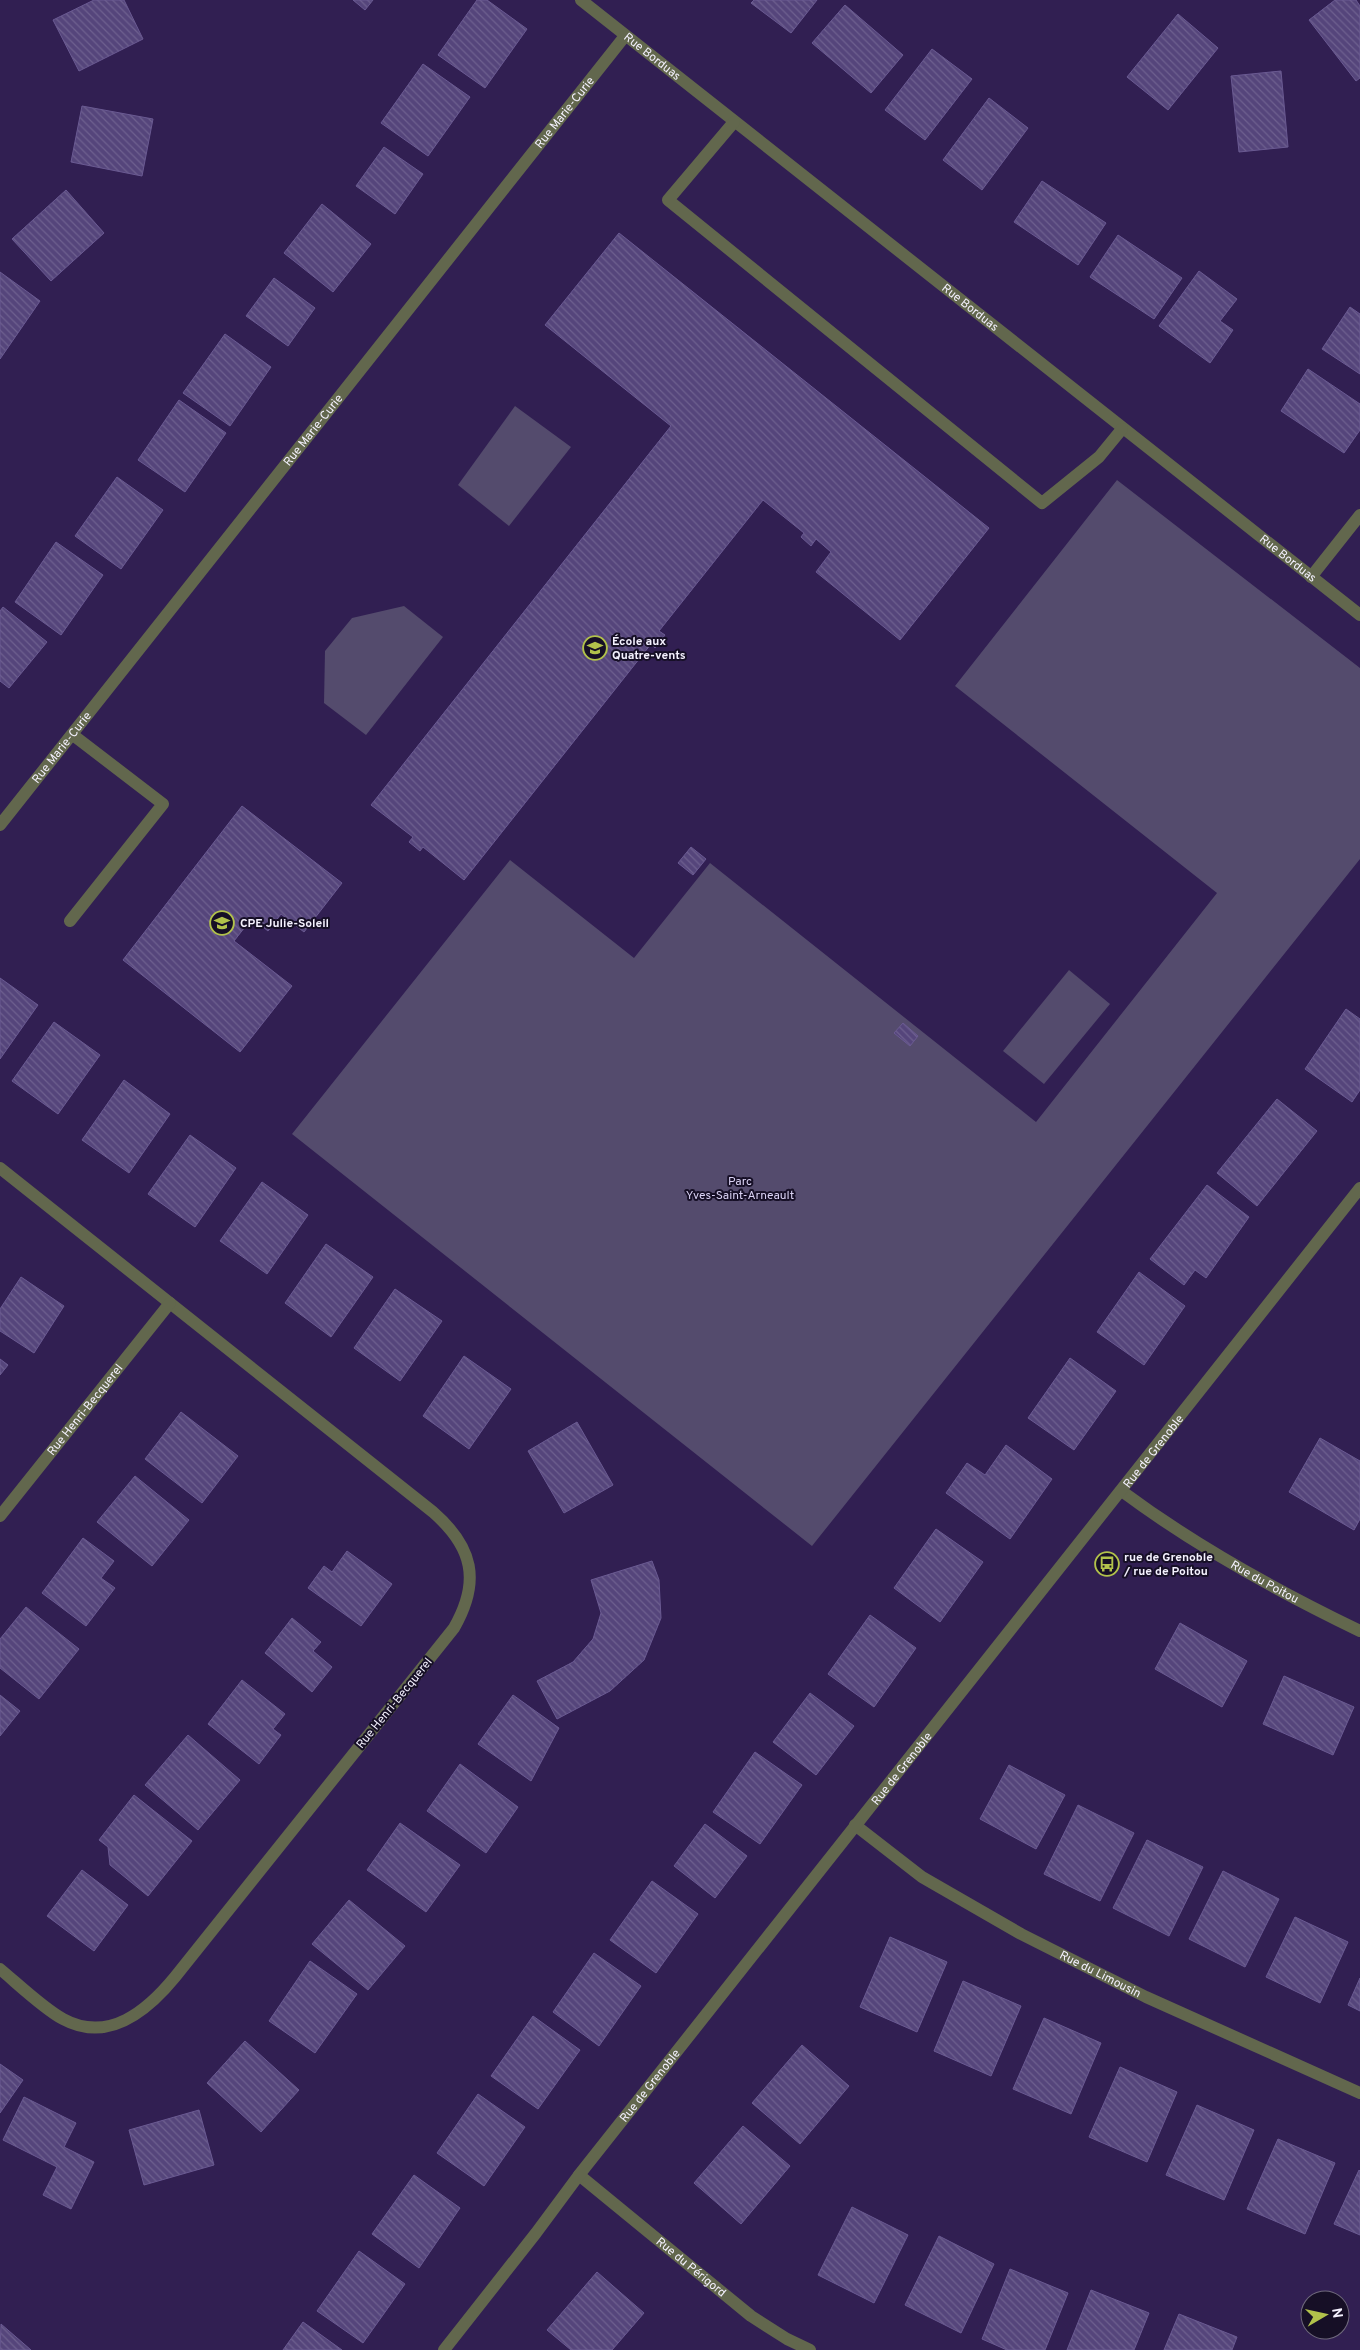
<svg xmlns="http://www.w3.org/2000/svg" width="1360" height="2350" font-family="Overpass,sans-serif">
	<defs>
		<pattern id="building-back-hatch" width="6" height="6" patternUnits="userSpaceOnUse" patternTransform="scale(1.25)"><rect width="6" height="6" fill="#55457b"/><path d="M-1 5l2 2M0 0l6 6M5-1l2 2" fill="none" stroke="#6e608f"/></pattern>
	</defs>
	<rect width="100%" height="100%" fill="#311f52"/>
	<g fill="#544b6d">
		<path d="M515,406L571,447L509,526L458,485Z"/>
		<path d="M1117,480L1360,668V859L812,1546L292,1134L510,860L634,958L710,863L1036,1122L1217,893L955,686Z"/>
		<path d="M404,606L443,637L366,735L324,703L325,651L352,618Z"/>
		<path d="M1069,970L1110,1004L1044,1084L1003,1051Z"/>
	</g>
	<g fill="url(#building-back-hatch)" stroke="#6a5a92">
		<path d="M94,0H124L143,39L79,71L53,20Z"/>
		<path d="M353,0H373L365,10Z"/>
		<path d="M477,0H487L527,29L485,88L438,55Z"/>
		<path d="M754,0H817L791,33L751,3Z"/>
		<path d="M1335,0H1356L1360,6V78L1356,81L1309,20Z"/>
		<path d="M845,5L903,55L871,93L812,43Z"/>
		<path d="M1178,14L1218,48L1168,110L1127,77Z"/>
		<path d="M932,49L972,79L925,140L885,110Z"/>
		<path d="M423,64L470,97L428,156L381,123Z"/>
		<path d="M1281,71L1288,147L1239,152L1231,76Z"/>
		<path d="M989,98L1028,128L982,190L943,160Z"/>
		<path d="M82,106L153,119L142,176L71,162Z"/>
		<path d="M384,147L423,174L395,214L356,186Z"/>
		<path d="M1042,181L1106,223L1078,265L1014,222Z"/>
		<path d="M66,190L104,233L51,281L12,239Z"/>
		<path d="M322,204L371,244L333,292L284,253Z"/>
		<path d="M619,233L989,528L900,640L816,572L831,552L816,539L811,546L801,537L804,533L763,500L659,631L665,635L655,648L651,644L464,880L423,847L420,851L409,842L413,837L371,805L671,426L545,325Z"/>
		<path d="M1118,235L1182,278L1154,319L1090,277Z"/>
		<path d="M1199,271L1237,299L1220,321L1233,330L1210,363L1159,326Z"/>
		<path d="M0,272L40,301L0,359Z"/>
		<path d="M274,278L315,308L288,346L246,316Z"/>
		<path d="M1350,307L1360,314V374L1322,349Z"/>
		<path d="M225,334L271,367L230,426L183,393Z"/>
		<path d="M1308,369L1360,404V430L1344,453L1281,411Z"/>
		<path d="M179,400L226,433L185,492L138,460Z"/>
		<path d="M117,477L163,510L121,569L75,536Z"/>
		<path d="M56,542L103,575L61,635L15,602Z"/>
		<path d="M3,607L47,642L9,688L0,681V611Z"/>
		<path d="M242,806L342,883L304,932L281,914L268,931L252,918L234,941L292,986L240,1052L123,960Z"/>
		<path d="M691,847L706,859L693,875L678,863Z"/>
		<path d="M0,978L38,1005L0,1059Z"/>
		<path d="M1346,1009L1360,1019V1090L1352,1102L1305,1069Z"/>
		<path d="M54,1022L100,1055L58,1114L12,1081Z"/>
		<path d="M903,1023L918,1036L910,1046L894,1033Z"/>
		<path d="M124,1080L170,1114L129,1173L82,1140Z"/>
		<path d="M1277,1099L1317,1131L1257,1206L1217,1173Z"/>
		<path d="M190,1135L236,1168L195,1227L148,1194Z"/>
		<path d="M262,1182L308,1215L267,1274L220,1241Z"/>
		<path d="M1207,1185L1249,1217L1206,1278L1195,1270L1184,1285L1150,1259Z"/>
		<path d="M326,1244L373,1277L331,1337L285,1303Z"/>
		<path d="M1139,1272L1185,1306L1144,1365L1097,1332Z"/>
		<path d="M21,1277L64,1306L34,1353L0,1331V1309Z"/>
		<path d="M395,1289L442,1321L400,1381L354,1348Z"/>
		<path d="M464,1356L511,1389L469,1449L423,1416Z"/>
		<path d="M1070,1358L1116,1391L1074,1450L1028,1418Z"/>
		<path d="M0,1359L8,1365L0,1375Z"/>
		<path d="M181,1412L238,1456L202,1503L145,1459Z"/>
		<path d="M577,1422L613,1485L564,1513L528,1451Z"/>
		<path d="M1320,1438L1360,1461V1519L1354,1530L1289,1492Z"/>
		<path d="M1006,1445L1052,1479L1010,1539L946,1493L967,1463L985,1475Z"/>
		<path d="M135,1476L189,1520L152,1566L97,1522Z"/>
		<path d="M936,1529L983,1562L940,1622L894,1588Z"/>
		<path d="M83,1538L114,1561L101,1578L115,1588L86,1626L42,1593Z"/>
		<path d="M347,1551L392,1584L361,1626L308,1588L324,1566L332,1572Z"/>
		<path d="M652,1561L659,1580L661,1618L644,1660L610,1691L557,1719L537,1681L573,1662L593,1639L601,1613L591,1580Z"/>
		<path d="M26,1607L79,1649L39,1699L0,1668V1639Z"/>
		<path d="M870,1615L916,1648L874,1707L828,1674Z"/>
		<path d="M292,1618L321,1642L313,1651L332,1667L312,1692L265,1653Z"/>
		<path d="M1180,1623L1247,1661L1222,1707L1155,1669Z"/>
		<path d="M1284,1676L1354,1707L1333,1755L1263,1724Z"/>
		<path d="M242,1680L285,1714L273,1729L281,1735L259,1764L208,1724Z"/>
		<path d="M810,1693L854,1726L816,1775L773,1742Z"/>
		<path d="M0,1695L20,1711L0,1736Z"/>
		<path d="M513,1695L559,1728L531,1781L478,1744Z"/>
		<path d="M188,1735L240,1780L198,1830L145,1785Z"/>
		<path d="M755,1752L802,1785L760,1844L713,1812Z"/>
		<path d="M460,1764L518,1807L486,1853L427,1811Z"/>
		<path d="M1009,1765L1065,1795L1036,1849L980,1819Z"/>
		<path d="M134,1795L192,1841L148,1896L110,1865L108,1847L99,1840Z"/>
		<path d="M1078,1805L1134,1833L1100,1901L1044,1874Z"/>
		<path d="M400,1823L460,1865L426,1912L367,1870Z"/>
		<path d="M705,1824L747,1856L715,1898L674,1866Z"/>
		<path d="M1147,1840L1203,1867L1169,1936L1113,1908Z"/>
		<path d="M82,1870L128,1905L94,1951L47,1916Z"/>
		<path d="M1223,1871L1279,1899L1245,1967L1189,1939Z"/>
		<path d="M652,1881L698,1914L656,1973L610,1940Z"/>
		<path d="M349,1900L405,1946L368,1990L312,1944Z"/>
		<path d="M1295,1917L1348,1942L1320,2003L1266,1977Z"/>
		<path d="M890,1937L947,1962L917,2032L860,2007Z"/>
		<path d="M594,1953L641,1986L599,2046L553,2012Z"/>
		<path d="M310,1961L357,1994L315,2053L269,2021Z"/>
		<path d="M1360,1978V2011L1348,2005Z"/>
		<path d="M963,1981L1021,2006L991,2076L934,2051Z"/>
		<path d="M533,2016L580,2050L538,2109L491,2076Z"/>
		<path d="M1044,2018L1101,2043L1071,2114L1013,2089Z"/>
		<path d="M245,2041L299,2090L261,2132L207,2083Z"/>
		<path d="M802,2045L849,2086L800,2144L752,2103Z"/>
		<path d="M0,2064L23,2080L0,2113Z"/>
		<path d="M1120,2067L1177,2092L1147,2162L1089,2137Z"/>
		<path d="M478,2094L525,2127L484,2186L437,2153Z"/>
		<path d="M24,2097L76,2123L64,2147L94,2162L71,2209L43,2195L57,2167L3,2140Z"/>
		<path d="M1197,2105L1254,2130L1224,2200L1166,2175Z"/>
		<path d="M199,2110L214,2165L144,2185L129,2130Z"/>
		<path d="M743,2126L790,2166L741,2224L694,2183Z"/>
		<path d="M1278,2139L1335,2163L1305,2234L1247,2209Z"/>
		<path d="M1359,2170L1360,2171V2235L1334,2224Z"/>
		<path d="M414,2175L460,2208L419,2268L372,2234Z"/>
		<path d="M852,2207L908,2235L874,2303L818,2275Z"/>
		<path d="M939,2236L994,2264L961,2333L905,2305Z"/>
		<path d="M359,2251L405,2284L363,2343L317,2311Z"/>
		<path d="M1010,2269L1068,2293L1045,2350H1007L982,2339Z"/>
		<path d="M597,2272L644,2313L612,2350H571L547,2330Z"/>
		<path d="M1091,2290L1149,2313L1134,2350H1067Z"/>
		<path d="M1179,2314L1237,2337L1232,2350H1164Z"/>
		<path d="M303,2322L342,2350H283Z"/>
		<path d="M1,2324L31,2350H0Z"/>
	</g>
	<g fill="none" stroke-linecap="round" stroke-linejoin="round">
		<g stroke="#62674d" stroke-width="12">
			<path id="s1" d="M581,0L1360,615"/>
			<path d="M734,122L668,200L1042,503L1099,457L1122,429"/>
			<path d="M1311,577L1360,515"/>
			<path id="s2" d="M0,825L625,36"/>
			<path d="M70,921L163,804L73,735"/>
			<path d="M0,1168L433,1512C473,1547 481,1581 454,1628L175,1977C148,2010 109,2044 63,2019C44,2009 18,1984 0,1969"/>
			<path id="s3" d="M1123,1492C1197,1547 1277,1591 1360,1631"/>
			<path id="s4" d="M0,1516L170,1303"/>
			<path id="s5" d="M855,1825L922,1877L1021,1934L1146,1997L1360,2093"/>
			<path id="s6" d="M579,2175L751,2316L787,2339L810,2350"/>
			<path id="s7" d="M444,2350L536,2233L579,2175C839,1846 1102,1519 1360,1188"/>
		</g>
	</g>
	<defs>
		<g id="school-ring" transform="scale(1.25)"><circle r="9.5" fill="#160f26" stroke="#b2c24b" stroke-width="1.5"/><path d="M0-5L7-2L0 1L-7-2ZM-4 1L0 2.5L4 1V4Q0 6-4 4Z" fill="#b2c24b"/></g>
		<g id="bus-ring" transform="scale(1.25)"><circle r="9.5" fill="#160f26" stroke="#b2c24b" stroke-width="1.5"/><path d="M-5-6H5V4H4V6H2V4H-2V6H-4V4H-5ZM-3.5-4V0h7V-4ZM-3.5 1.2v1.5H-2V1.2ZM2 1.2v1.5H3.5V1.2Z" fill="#b2c24b"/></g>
	</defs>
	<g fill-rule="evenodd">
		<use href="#school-ring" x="595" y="648"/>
		<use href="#school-ring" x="222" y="923"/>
		<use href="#bus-ring" x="1107" y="1564"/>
	</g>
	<g text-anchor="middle" stroke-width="4" stroke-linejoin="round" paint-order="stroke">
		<g font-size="12" fill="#f4f1fe" stroke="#160f26">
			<text dy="4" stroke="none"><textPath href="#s1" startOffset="91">Rue Borduas</textPath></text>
			<text dy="4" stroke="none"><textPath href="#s2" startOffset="909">Rue Marie-Curie</textPath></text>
			<text dy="4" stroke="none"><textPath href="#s1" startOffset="496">Rue Borduas</textPath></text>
			<text dy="4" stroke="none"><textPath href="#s2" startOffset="504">Rue Marie-Curie</textPath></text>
			<text dy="4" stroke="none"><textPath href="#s1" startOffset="901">Rue Borduas</textPath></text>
			<text dy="4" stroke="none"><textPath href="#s2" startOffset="99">Rue Marie-Curie</textPath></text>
			<text dy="4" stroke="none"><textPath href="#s4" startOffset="136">Rue Henri-Becquerel</textPath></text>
			<text dy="4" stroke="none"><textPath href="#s7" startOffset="1145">Rue de Grenoble</textPath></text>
			<text dy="4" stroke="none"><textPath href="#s3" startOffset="168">Rue du Poitou</textPath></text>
			<text transform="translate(394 1703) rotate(-51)" y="4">Rue Henri-Becquerel</text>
			<text dy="4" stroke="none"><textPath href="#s7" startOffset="740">Rue de Grenoble</textPath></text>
			<text dy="4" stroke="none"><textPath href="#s5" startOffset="288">Rue du Limousin</textPath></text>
			<text dy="4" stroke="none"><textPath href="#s7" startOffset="335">Rue de Grenoble</textPath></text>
			<text dy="4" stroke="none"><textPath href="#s6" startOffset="145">Rue du Périgord</textPath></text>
		</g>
		<g font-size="12" font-weight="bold" fill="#f4f1fe" stroke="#160f26" text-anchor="start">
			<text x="612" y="645">École aux<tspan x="612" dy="14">Quatre-vents</tspan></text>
			<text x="240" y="927">CPE Julie-Soleil</text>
			<text x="1124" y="1561">rue de Grenoble<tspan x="1124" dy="14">/ rue de Poitou</tspan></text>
		</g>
		<g font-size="12" fill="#dbd3f5" stroke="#160f26">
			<text x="740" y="1185">Parc<tspan x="740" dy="14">Yves-Saint-Arneault</tspan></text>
		</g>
	</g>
	<g transform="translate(1325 2315) rotate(81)"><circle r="24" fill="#160f26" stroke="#6f697c"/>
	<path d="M0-4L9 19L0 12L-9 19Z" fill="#b2c24b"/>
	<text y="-8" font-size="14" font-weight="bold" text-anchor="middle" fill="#f4f1fe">N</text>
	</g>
</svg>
